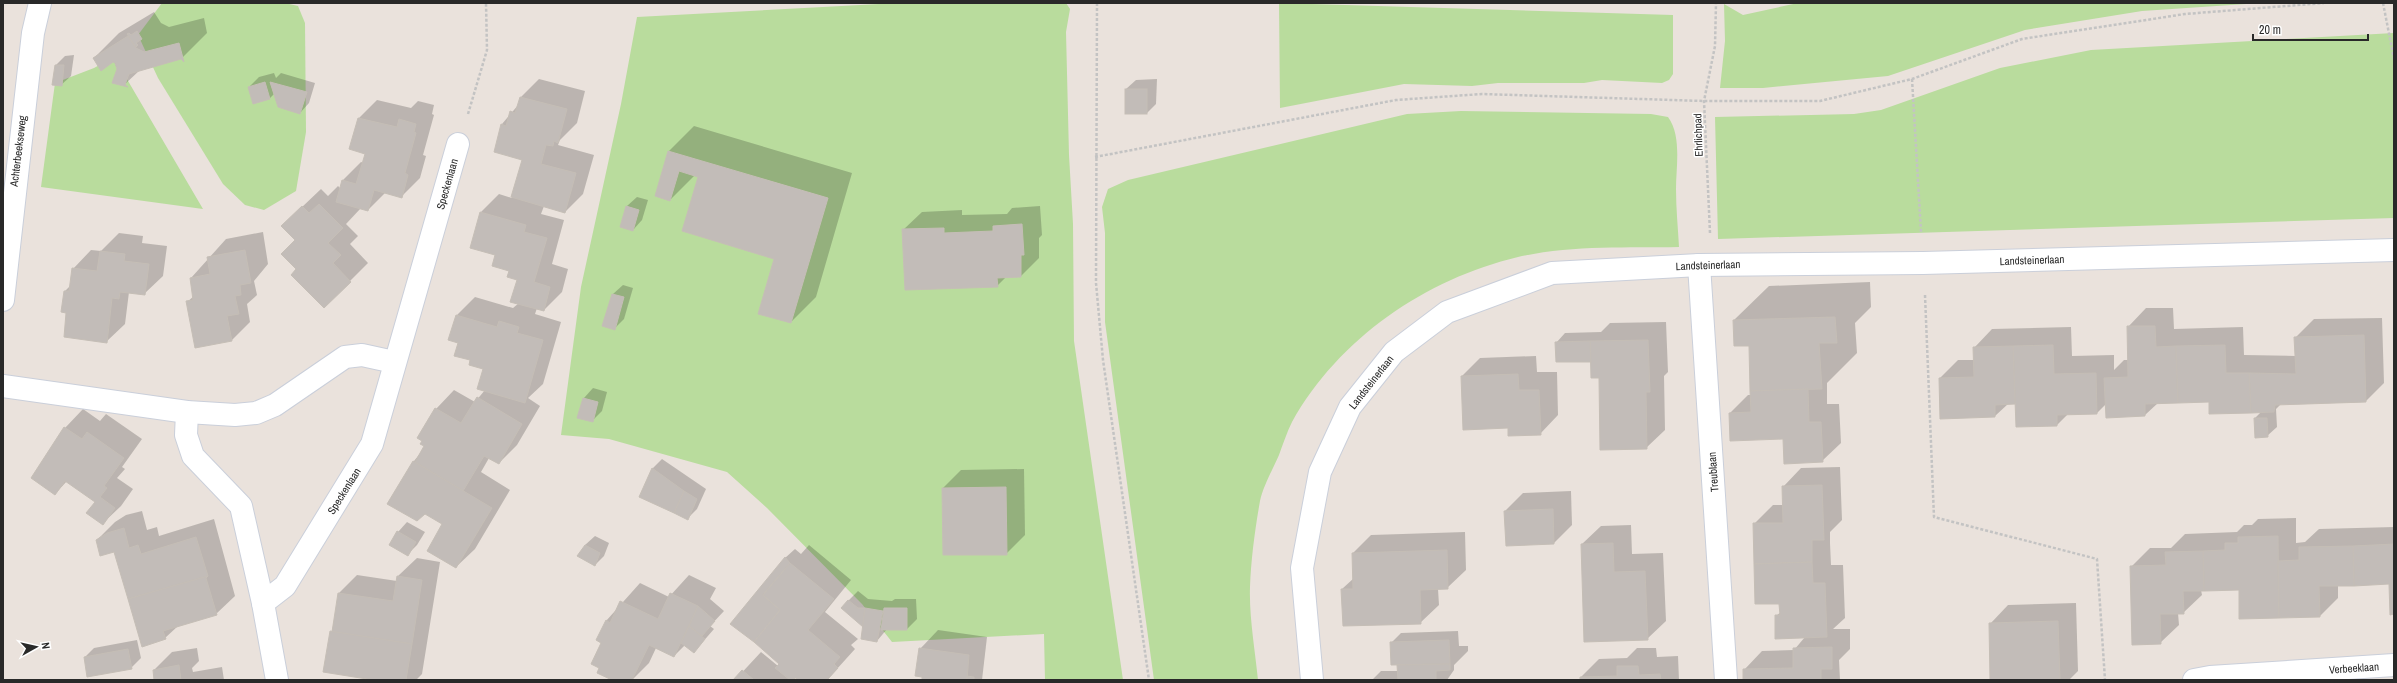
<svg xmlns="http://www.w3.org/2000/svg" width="2397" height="683" font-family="'Archivo Narrow',sans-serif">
	<rect width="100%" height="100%" fill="#eae2dc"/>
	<g fill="#b9dc9d">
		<path d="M162,3H285L298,6L305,23L306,132L296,191L264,210L245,205L223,184L158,78L138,35Z"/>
		<path d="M1066,3L1070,9L1066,32L1069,155L1073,224L1074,341L1123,680H1045L1044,634L892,642L862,604L767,508L727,472L609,439L561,435L581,287L621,104L637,17L879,4Z"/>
		<path d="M1279,3L1673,15V74L1669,80L1662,83L1602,80L1584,83H1498L1472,86L1404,84L1280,108Z"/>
		<path d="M1798,3H2261L2142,11L2025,30L1888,76L1763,88H1720L1725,41L1724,4L1743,15Z"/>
		<path d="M2394,33V218L1718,239L1715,117L1854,114L1881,110L2000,68L2091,50Z"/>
		<path d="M114,57L203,209L41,187L55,83L94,68Z"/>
		<path d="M1461,111L1651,114L1668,117C1682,136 1676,167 1676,189C1676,209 1678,228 1679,247C1626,248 1571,245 1518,257C1426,279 1339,338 1292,422C1287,432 1283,444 1279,455C1273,469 1263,486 1260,501C1255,529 1251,559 1250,587C1249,617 1255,650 1258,680H1154L1105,322V233L1102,207L1108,189L1128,180L1407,114Z"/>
	</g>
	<g fill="#0003">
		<path d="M154,12L161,23L169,27L204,18L207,33L182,58L140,70L124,85L114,61L94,58L119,33Z"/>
		<path d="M74,55L71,76L61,85L55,66L65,56Z"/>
		<path d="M274,73L276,78L281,73L315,83L309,103L300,113L275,93L270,98L249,87L259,77Z"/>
		<path d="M539,79L585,91L577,123L560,140L558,145L594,155L583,194L565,212L544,206L541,214L564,220L552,264L568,269L562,292L544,310L537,308L535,314L561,322L543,384L528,398L540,406L517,445L499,463L489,458L481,472L510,490L475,549L456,567L444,523L425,512L388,503L414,461L426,446L436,409L454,390L475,402L485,390L484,368L471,359L459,342L457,315L475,297L513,308L519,303L518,279L496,254L481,212L499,194L512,198L523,160L495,151L502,124L519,104L521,97Z"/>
		<path d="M1157,79L1156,104L1147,113L1126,89L1136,80Z"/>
		<path d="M377,100L411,108L418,101L434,105L432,114L434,115L423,155L426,156L420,178L401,197L386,192L368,210L361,208L346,224L358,236L350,244L368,263L324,307L297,269L296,239L301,208L321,189L328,196L338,186L341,189L343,180L361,162L364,163L366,153L358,119Z"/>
		<path d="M694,126L852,173L816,297L791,322L776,258L699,176L695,175L670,200L656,196L669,151Z"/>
		<path d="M637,197L648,200L642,220L633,230L627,206Z"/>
		<path d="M1040,206L1042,235L1039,238V258L1021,276L1006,277L997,286L903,230L922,212L962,210V215L1007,214L1012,208Z"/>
		<path d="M263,232L268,264L254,281L257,295L247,304L250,322L232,340L187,302L194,296L191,278L226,239Z"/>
		<path d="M119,233L143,236L142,243L167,246L163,276L144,294L129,292L125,324L106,342L67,313L65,291L71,285L73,269L91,250L101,251Z"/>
		<path d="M1870,282L1871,307L1855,323L1857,353L1827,383V404H1839L1841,443L1822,461L1784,438L1730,413L1748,395H1751L1750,345L1734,320L1769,286Z"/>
		<path d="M623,285L633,288L624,319L614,329L613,294Z"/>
		<path d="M2146,308H2173L2174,329L2243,327L2244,355L2296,356L2295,338L2314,319L2382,318L2384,383L2365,402L2281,404L2276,409L2277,427L2267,436L2255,418L2262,411L2210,401L2158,403L2145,415L2106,417V404L2097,413H2069L2057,425L2017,426L2016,403L2008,404L1995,416L1940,378L1958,360H1974V348L1992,329L2071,327L2072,356L2114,355V370L2124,360H2129L2128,327Z"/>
		<path d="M1666,322L1668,372L1664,376L1665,430L1646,448L1600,377L1592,359L1556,343L1565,333L1601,332L1610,323Z"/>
		<path d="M1536,356L1537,372H1557L1558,415L1540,434L1462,376L1480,358Z"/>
		<path d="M593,388L607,392L602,411L592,421L578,417L584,398Z"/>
		<path d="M83,409L100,421L106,414L142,439L122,467L125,469L117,478L133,489L121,506L102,524L96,501L67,481L55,494L65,428Z"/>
		<path d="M662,459L706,489L697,509L688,518L640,497L653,468Z"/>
		<path d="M1840,467L1842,520L1830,532V543L1831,565H1843L1845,618L1833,629H1850V649L1839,660L1840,680H1744V670L1762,651L1794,650L1805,637L1776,616L1781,612L1780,603L1754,524L1773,505H1783V487L1801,468Z"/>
		<path d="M1024,469L1025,535L1006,554L943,488L961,470Z"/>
		<path d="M1571,491L1572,525L1554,543L1505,511L1523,493Z"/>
		<path d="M142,511L147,530L157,527L159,536L214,519L235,596L216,614L178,626L165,638L115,551L97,540L115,522L126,515Z"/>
		<path d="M2296,518V543L2305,542L2319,529L2394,527V613L2390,583L2338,585V598L2320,616L2240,589L2201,590L2202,595L2183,613H2178L2179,625L2160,643L2131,567L2150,548H2171L2185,534L2237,532L2244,525H2252L2258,519Z"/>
		<path d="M407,522L425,532L417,545L408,554L398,532Z"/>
		<path d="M1631,525L1632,554L1663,553L1666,621L1647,639L1582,544L1601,526Z"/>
		<path d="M1465,532L1466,570L1447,588L1438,589L1439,605L1420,623L1342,589L1354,578L1353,553L1371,535Z"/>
		<path d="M595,536L609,543L604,556L595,565L585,545Z"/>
		<path d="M809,545L851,580L825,612L858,639L851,645L855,649L827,680H800L796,677L794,680H735L761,652L778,666L780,663L785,558L795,549L801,554Z"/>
		<path d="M417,558L440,562L422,674L416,680H380L325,671L339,593L357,575L397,581L398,576Z"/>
		<path d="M689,575L716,588L710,599L724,611L710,626L714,629L694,652L685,645L674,656L656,648L649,663L632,680H614L602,642L606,621L640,583L669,597Z"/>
		<path d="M858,591L868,599L892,601L895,599H916L917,619L907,629H887L877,641L864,626L848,601Z"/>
		<path d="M2076,603L2078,671L2069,680H1991L1990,624L2008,605Z"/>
		<path d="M938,630L987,637L982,680H923L920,649Z"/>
		<path d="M1458,631L1459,646H1468V651L1454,665V670L1447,680H1372L1381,671H1399L1400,664L1391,643L1401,633Z"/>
		<path d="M137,640L141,658L131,668L85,657L94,648Z"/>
		<path d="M197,648L199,661L192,668L193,672L222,667L224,680H156L154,670L172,652Z"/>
		<path d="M1637,648H1656L1657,657L1678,656L1679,680H1581V677L1599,659L1627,658Z"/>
	</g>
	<g fill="#c2bcb8" stroke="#c5beb6">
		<path d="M137,31L142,39L136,43L138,45L136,47L127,34L129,33L131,35Z"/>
		<path d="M128,36L136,48L144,52L179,43L184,62L181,59L129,74L125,85L128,87L112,83L117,69L115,63L113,62L101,71L93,58Z"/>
		<path d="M55,65H64L62,86L52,85Z"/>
		<path d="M265,82L270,99L253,104L248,87Z"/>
		<path d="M270,82L307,92L300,114L278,107Z"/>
		<rect x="1125" y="89" width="22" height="25"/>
		<path d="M520,97L567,109L558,143L554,141L553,146L546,145L541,164L576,173L565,213L511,197L522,160L494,152L501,124L506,126L510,111L515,113Z"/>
		<path d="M358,118L397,127L399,119L416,124L414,132L416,133L405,173L408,175L402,198L374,190L368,211L336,202L342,180L356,184L365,154L349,149Z"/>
		<path d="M668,151L828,198L791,323L758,314L774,259L682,231L698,177L679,171L670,201L655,196Z"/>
		<path d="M319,204L343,228L328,243L341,255L333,263L351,282L324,308L291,275L296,269L281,254L295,240L281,226L302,206L309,213Z"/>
		<path d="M626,206L639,210L633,231L620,227Z"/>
		<path d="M480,212L526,225L524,232L547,238L534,282L550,287L544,311L510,302L517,280L507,277L509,271L492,266L495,255L470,248Z"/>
		<path d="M1022,224L1024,255H1021V277L997,278L998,287L905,290L902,229L944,228V233L993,231V226Z"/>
		<path d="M245,250L251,283L240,285L241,295L235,296L239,314L227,316L232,341L195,348L186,301L193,300L190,278L210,274L207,257Z"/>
		<path d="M100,251L125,254L124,261L149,264L145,295L120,292L119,299L112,298L107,343L64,337L66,313L61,312L64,291H69L72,268L97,271Z"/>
		<path d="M612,294L624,297L615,330L602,326Z"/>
		<path d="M456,315L497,327L499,321L519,327L517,333L543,340L525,403L477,389L483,369L469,365L470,360L454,356L458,343L448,340Z"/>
		<path d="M1835,317L1837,343H1819L1822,389L1750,391L1749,346H1734L1733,320Z"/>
		<path d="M2127,326H2155L2156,347L2176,346L2178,403L2145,404V416L2106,418L2104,378L2128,377Z"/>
		<path d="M2364,335L2366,402L2275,405L2274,412L2251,413L2249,373L2296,374L2294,337Z"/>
		<path d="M1648,340L1650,392H1646L1647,449L1600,450L1599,378H1591L1590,341Z"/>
		<path d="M1590,341L1591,362H1556L1555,342Z"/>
		<path d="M2053,345L2054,374L2096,373L2097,414L2057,415V426L2016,427L2013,346Z"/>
		<path d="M2225,345L2226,373H2249L2251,413L2209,414V402L2178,403L2176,346Z"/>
		<path d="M2013,346L2015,404L1995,405V417L1940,419L1939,378L1974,377L1973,347Z"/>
		<path d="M1518,374L1519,390H1539L1541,435L1508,436V428L1463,430L1461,376Z"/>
		<path d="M1808,389L1809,422H1821L1823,462L1784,464L1783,439L1730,441L1729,413L1751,412L1750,391Z"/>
		<path d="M477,397L522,424L499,464L484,456L463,491L415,462L424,446L420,444L422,441L417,438L435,408L461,423Z"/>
		<path d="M583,398L598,402L593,422L577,418Z"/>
		<path d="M2254,418H2267L2268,437L2255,438Z"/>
		<path d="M64,427L82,439L87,432L124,458L104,486L107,488L100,497L115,508L103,525L86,513L95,502L65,481L55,495L31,478Z"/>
		<path d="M413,461L492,508L456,568L427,551L442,524L425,514L417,521L387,504Z"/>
		<path d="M652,468L684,491L674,513L639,497Z"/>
		<path d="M1822,485L1824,540H1812V562L1754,564L1753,523H1783L1782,486Z"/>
		<path d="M1006,487L1007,555H943L942,488Z"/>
		<path d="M684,491L697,499L688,520L674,513Z"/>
		<path d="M1553,509L1554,544L1506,546L1504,511Z"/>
		<path d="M124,528L129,548L138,545L141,554L196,537L208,576L128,599L114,552L100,556L96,540L107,533Z"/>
		<path d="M397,531L416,542L408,556L389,545Z"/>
		<path d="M2278,536L2279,618L2239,619V590L2204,591L2203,551L2225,550V543H2238V537Z"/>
		<path d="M1613,543L1614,572L1645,571L1648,640L1584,642L1581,544Z"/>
		<path d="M2394,544V614L2390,615L2389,584L2354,586L2353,546Z"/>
		<path d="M585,545L600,553L595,566L577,556Z"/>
		<path d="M2353,546L2354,586H2319L2320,617L2279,618L2278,561L2299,560V547Z"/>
		<path d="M1447,550L1448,589L1420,590L1421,624L1343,626L1341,589H1353L1352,553Z"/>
		<path d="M2203,551L2204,591H2183L2184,614H2160L2161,644L2132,645L2130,566L2166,565L2165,552Z"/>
		<path d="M785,557L790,563L763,595L780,610L754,642L730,624Z"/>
		<path d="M1812,562L1813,583H1825L1827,637L1775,639V615H1780L1779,604H1755L1754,564Z"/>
		<path d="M790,563L834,599L808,630L840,657L834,664L838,668L827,680H798L796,678L790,680L775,668L779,664L754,642L780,610L763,595Z"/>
		<path d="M208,576L206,578L217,615L163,631L166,639L142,647L128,599Z"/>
		<path d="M397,576L422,580L412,644L332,632L338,593L393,601Z"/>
		<path d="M670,593L698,606L674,657L649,645L632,680H612L597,673L599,668L591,664L601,643L596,640L606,620L610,623L620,601L658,619Z"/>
		<path d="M848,600L858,608H865L863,627L841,608Z"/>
		<path d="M698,606L715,621L702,636L689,626Z"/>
		<path d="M865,608L883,611L877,642L861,639Z"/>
		<path d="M884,608H907V630H881Z"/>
		<path d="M2058,621L2060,680H1990L1989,623Z"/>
		<path d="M689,626L705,639L694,653L681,643Z"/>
		<path d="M330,631L412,644L406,680H373L323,672Z"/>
		<path d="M1449,640L1450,664L1391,665L1390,642Z"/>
		<path d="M1832,647V669H1821V680H1743V669L1793,668V648Z"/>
		<path d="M919,648L969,655L967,680H922V677L915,676Z"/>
		<path d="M128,649L132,669L87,677L84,657Z"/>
		<path d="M1450,664V670L1436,671V680H1398L1397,665Z"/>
		<path d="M179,665L181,680H154L153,670Z"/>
		<path d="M1617,666H1638L1639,675L1660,674L1661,680H1580V677L1617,676Z"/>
		<path d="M742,670L754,680H733Z"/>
		<path d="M967,676L974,677V680H967Z"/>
	</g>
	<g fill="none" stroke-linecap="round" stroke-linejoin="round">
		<g stroke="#cacfda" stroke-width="24">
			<g id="street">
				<path d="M1699,265L1726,680"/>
				<path d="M3,300L33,33L40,3"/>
				<path d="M3,386L187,412L235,415L256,413L275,405L345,357L362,355L394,362"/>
				<path d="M187,412L186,435L193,456L241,506L263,603L277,680"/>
				<path d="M263,603L285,586L372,444L458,144"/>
				<path d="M1312,680L1302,568L1320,472L1350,407L1394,352L1447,312L1552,273L1699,265L1923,263L2394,250"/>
				<path d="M2194,680L2210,677L2394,665"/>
			</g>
		</g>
		<g stroke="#c3c3c3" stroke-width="2.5" stroke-dasharray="3 2" stroke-linecap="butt">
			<path d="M1097,3L1096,283L1103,360L1149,680"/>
			<path d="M2383,3L2394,59"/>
			<path d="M1912,79L1921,232"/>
			<path d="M468,114L487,50L486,3"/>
			<path d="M1095,157L1396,100L1482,94L1704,101H1820L1912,79L2022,39L2185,14L2324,3"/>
			<path d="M1710,233L1704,101L1715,46L1716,3"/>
			<path d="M1925,295L1934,517L2097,559L2105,680"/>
		</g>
		<use href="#street" stroke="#fff" stroke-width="22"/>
	</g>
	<g text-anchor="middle" stroke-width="3" stroke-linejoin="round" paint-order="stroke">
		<g font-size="11" fill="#292929" stroke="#fff">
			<text transform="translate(1698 135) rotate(-92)" y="4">Ehrlichpad</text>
			<text transform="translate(18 151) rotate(-83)" y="4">Achterbeekseweg</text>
			<text transform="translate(447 184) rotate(-74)" y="4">Speckenlaan</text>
			<text transform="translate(2032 260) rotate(-2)" y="4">Landsteinerlaan</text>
			<text transform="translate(1708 265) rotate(-2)" y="4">Landsteinerlaan</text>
			<text transform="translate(1371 382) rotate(-52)" y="4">Landsteinerlaan</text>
			<text transform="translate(1713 472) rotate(-94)" y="4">Treublaan</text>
			<text transform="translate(344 491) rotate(-58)" y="4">Speckenlaan</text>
			<text transform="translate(2354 668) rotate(-4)" y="4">Verbeeklaan</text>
		</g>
	</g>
	<rect width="2397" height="683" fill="none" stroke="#292929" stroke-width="8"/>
	<g transform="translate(36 647) rotate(82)" stroke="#ffffff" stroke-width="3" paint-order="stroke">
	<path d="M0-3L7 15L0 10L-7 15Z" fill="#292929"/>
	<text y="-6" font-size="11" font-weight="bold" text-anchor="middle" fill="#292929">N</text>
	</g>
	<path d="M2253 34v6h115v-6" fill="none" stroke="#292929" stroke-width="2"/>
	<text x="2259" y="34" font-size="12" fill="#292929" stroke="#ffffff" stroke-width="3" paint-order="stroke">20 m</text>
</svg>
